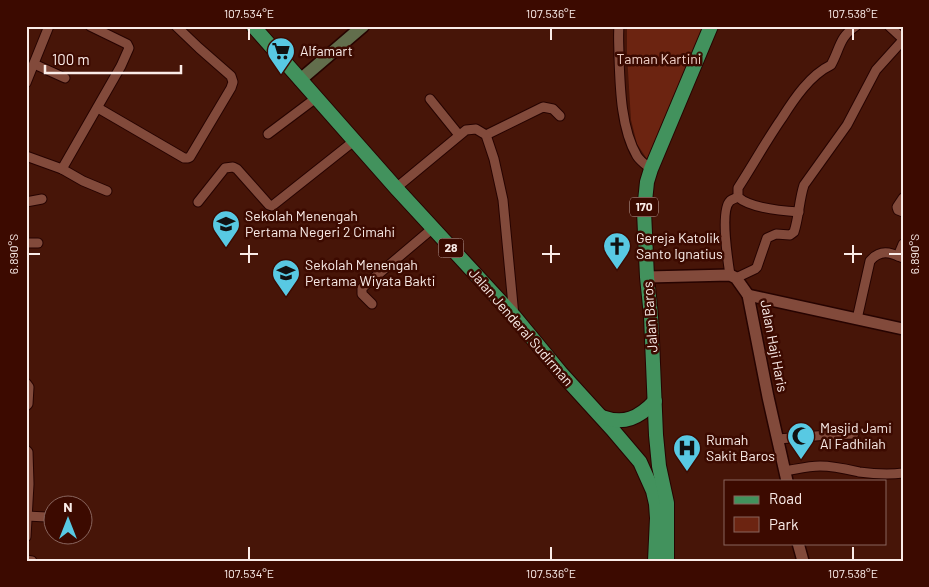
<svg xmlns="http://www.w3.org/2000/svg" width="929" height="587" font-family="Barlow,sans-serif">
	<rect width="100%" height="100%" fill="#471508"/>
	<path fill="#6c2411" d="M627,26H707L649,162L637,144L631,120L627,55Z"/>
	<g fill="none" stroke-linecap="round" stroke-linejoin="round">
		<g stroke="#260300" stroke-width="11">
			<g id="minor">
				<path d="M619,26C618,37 619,47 619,57C620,87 621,129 637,156C640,161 646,165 651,169"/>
				<path d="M889,26L903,39"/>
				<path d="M34,64L65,78"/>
				<path d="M26,83L49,26"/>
				<path d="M430,99L459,135"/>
				<path d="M98,108L184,158H188L190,157L231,88L233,82L231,76L199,48L176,26"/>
				<path d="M268,134L316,98"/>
				<path d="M486,135L543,107L553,109L560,116"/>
				<path d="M26,156L62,169L83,181L107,191"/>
				<path d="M62,169L121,66L129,48L127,44L90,26"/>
				<path d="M396,188L466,130L476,129L486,135L494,159L503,200L514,316"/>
				<path d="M903,198L897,207L898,210L903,212"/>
				<path d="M26,202L42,199"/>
				<path d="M198,202L225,168L233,167L237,169L269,205L272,206L354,141"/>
				<path d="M799,212C783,211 750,208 738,197V188C753,165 766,141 782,118C794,99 810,75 831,65C840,49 839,37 856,26"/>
				<path d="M26,243H38"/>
				<path d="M898,256L903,244"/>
				<path d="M730,275C728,262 720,210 730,201C732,199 736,198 738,197"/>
				<path d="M736,278L755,269L757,267L767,238L776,234L790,235L794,232C799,217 799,200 804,185L847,125L876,70L903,40"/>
				<path d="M372,304L362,294V288L433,228"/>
				<path d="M857,319L870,261C880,249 890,252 903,258"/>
				<path d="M26,383L29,387L28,404L26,406"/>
				<path d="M778,439L828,435L854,434"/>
				<path d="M26,450L28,452L29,484L26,537"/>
				<path d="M785,471C797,469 809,466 820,466C834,466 846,469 859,472C874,474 888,475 903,473"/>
				<path d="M26,516L47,517"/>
				<path d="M26,560L32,561"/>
			</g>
		</g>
		<g stroke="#260300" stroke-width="14">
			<g id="tertiary">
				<path d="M647,277L730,275L736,278L748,295L768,397L787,481"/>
				<path d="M748,295L903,329"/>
				<path d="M798,543L803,561"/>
			</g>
		</g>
		<g stroke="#260300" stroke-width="15">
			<path id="secondary" d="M300,80L363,26"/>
		</g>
		<g stroke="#260300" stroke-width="16">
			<g id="primary">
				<path d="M253,26L396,188L514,316L561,373L612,429L640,462L653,491L656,504L657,518L655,561"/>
				<path d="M602,417C624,425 639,418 655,401"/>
				<path d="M667,561V503L659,466L656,435L651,316L647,277L644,211L647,182L651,169L711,26"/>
			</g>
		</g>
		<use href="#minor" stroke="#824a3b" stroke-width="9"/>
		<use href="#tertiary" stroke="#824a3b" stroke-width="11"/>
		<use href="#secondary" stroke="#626e4c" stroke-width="12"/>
		<use href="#primary" stroke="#42925d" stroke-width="14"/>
	</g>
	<path fill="none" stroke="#faece8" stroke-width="2" d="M249,28V40M551,28V40M853,28V40M249,245V263M551,245V263M853,245V263M28,254H40M240,254H258M542,254H560M844,254H862M889,254H902M249,547V560M551,547V560M853,547V560"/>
	<defs>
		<g id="supermarket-pin" transform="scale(1.4375)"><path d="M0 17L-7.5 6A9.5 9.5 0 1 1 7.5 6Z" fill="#58c9e3" stroke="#3c0a00"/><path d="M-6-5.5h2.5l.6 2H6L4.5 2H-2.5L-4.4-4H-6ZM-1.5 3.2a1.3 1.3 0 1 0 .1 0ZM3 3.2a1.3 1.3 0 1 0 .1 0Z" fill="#111"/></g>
		<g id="school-pin" transform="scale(1.4375)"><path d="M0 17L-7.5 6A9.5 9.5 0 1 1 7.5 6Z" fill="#58c9e3" stroke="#3c0a00"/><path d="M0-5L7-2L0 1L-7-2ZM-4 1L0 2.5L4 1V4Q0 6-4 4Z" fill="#111"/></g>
		<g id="church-pin" transform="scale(1.4375)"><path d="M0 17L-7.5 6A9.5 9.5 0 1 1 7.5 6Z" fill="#58c9e3" stroke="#3c0a00"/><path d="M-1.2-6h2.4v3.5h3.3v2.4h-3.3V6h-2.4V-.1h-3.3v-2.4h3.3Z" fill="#111"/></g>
		<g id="mosque-pin" transform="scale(1.4375)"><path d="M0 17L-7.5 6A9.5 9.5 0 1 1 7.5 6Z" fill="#58c9e3" stroke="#3c0a00"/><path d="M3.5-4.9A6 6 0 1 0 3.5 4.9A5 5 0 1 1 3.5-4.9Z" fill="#111"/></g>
		<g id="hospital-pin" transform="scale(1.4375)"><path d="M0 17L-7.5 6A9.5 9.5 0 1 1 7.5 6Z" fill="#58c9e3" stroke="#3c0a00"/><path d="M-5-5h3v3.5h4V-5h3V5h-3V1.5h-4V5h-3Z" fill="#111"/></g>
	</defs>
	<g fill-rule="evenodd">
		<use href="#supermarket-pin" x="281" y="51"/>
		<use href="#school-pin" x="226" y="224"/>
		<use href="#church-pin" x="617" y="246"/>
		<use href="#school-pin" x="286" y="273"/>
		<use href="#mosque-pin" x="801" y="436"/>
		<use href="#hospital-pin" x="687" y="448"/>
	</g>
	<g text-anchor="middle" stroke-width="5" stroke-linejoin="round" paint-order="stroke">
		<g fill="#3c0a00" stroke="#c1a8a2" stroke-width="1">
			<rect x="630" y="197.5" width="28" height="19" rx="4"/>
			<rect x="438.5" y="238.5" width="25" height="19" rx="4"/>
		</g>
		<g font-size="12" font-weight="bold" fill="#faece8">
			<text x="644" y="211">170</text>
			<text x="451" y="252">28</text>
		</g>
		<g font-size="14" fill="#faece8" stroke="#3c0a00" text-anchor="start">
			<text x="300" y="56">Alfamart</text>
			<text x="245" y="221">Sekolah Menengah<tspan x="245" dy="16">Pertama Negeri 2 Cimahi</tspan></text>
			<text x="636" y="243">Gereja Katolik<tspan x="636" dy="16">Santo Ignatius</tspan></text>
			<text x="305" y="270">Sekolah Menengah<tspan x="305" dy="16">Pertama Wiyata Bakti</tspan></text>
			<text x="820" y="433">Masjid Jami<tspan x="820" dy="16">Al Fadhilah</tspan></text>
			<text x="706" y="445">Rumah<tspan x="706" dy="16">Sakit Baros</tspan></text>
		</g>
		<g font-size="14" fill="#f1d1c8" stroke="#3c0a00">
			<text x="659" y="64">Taman Kartini</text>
		</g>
		<g font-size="14" fill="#faece8" stroke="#3c0a00">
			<text transform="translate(650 317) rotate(-94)" y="5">Jalan Baros</text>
			<text transform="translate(521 327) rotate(49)" y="5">Jalan Jenderal Sudirman</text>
			<text transform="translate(774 346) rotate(79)" y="5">Jalan Haji Haris</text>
		</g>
	</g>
	<rect width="929" height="587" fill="none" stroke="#3c0a00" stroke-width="55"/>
	<rect x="724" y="480" width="162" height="65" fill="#3c0a00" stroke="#88645d"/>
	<rect x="734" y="496" width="25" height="8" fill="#42925d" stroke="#88645d"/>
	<text x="769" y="504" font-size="15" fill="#faece8">Road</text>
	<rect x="734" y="517" width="25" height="15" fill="#6c2411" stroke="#88645d"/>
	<text x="769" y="530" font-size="15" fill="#faece8">Park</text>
	<g transform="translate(68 520)"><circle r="24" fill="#3c0a00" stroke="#88645d"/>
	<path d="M0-4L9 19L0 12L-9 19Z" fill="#58c9e3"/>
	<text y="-8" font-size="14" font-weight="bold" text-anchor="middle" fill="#faece8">N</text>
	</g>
	<path d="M45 65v8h136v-8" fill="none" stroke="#faece8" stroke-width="2.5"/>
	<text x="52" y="65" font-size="15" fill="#faece8" stroke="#3c0a00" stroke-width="4" paint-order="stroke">100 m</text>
	<rect x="28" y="28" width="874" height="532" fill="none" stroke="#faece8" stroke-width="2"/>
	<g font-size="12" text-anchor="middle" fill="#faece8">
		<text x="249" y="18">107.534°E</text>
		<text x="551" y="18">107.536°E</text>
		<text x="853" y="18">107.538°E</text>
		<text transform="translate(14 254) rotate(-90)" y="4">6.890°S</text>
		<text transform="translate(915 254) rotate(-90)" y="4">6.890°S</text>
		<text x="249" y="578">107.534°E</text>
		<text x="551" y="578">107.536°E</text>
		<text x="853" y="578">107.538°E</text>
	</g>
</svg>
